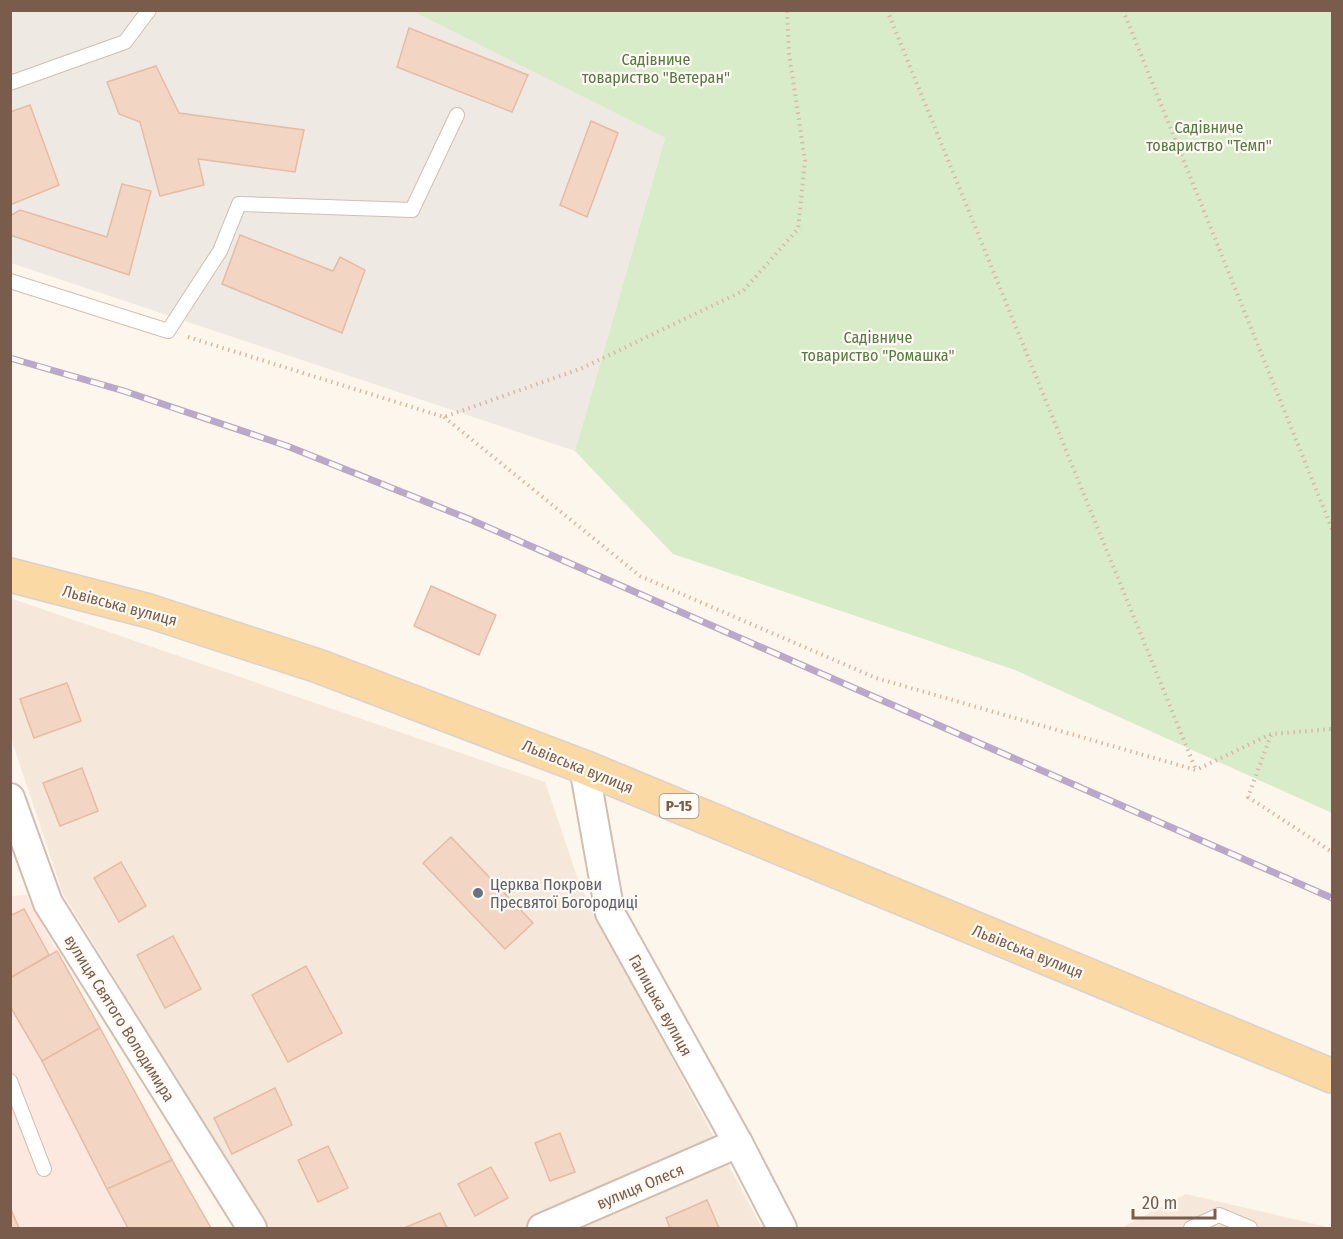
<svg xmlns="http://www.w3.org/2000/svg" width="1343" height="1239" font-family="'Fira Sans Condensed',sans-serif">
	<rect width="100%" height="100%" fill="#fdf6ec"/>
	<g fill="#f5e8da">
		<path d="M10,598L545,782L580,885L762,1228H268L63,894L11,738Z"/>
		<path d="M1186,1194L1332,1228H1121Z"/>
	</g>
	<path fill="#fde8e0" d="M26,895L172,1160L211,1228H11L10,896Z"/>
	<path fill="#efe9e4" d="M11,11H412L665,138L575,451L11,263Z"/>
	<path fill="#d8ecc9" d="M412,11H1332V813L1015,670L673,554L575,451L665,138Z"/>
	<g fill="#f3d5c3" stroke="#e6bba3" stroke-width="1.5">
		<path d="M409,28L528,75L512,112L397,67Z"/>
		<path d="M156,66L179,113L304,130L295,172L198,159L204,185L160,196L140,122L119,114L107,82Z"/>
		<path d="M30,105L59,185L10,205V112Z"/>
		<path d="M591,121L618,133L587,217L560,205Z"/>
		<path d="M122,184L151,191L129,275L10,235V216L20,210L107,237Z"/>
		<path d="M240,235L333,271L340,257L365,270L342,333L222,284Z"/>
		<path d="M431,586L496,615L479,655L414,626Z"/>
		<path d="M67,683L81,721L34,738L20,699Z"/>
		<path d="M82,768L98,811L60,826L43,783Z"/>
		<path d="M451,837L533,923L505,949L423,863Z"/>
		<path d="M121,862L146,906L119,922L94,878Z"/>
		<path d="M24,909L49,955L10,978V916Z"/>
		<path d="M173,936L201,989L165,1008L137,955Z"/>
		<path d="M57,951L100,1028L42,1061L10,1006V978Z"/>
		<path d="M306,966L342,1033L288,1062L252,995Z"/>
		<path d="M100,1028L172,1160L107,1189L42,1061Z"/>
		<path d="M275,1088L292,1125L232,1154L214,1118Z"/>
		<path d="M560,1133L575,1172L550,1181L535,1143Z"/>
		<path d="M328,1146L348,1188L318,1202L298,1160Z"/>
		<path d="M172,1160L211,1228H128L107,1189Z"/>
		<path d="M491,1167L508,1198L475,1216L458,1184Z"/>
		<path d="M707,1200L719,1228H670L666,1218Z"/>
		<path d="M10,1207L19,1228H10Z"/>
		<path d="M440,1213L447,1228H404Z"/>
	</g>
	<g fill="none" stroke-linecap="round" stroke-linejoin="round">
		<g stroke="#d1beb0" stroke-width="16">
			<g id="lane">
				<path d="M10,83L125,42L149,10"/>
				<path d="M10,281L168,331L220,251L239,204L412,210L457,115"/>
				<path d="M10,1081L44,1169"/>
				<path d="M1191,1228L1219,1215L1250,1228"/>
			</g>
		</g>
		<g stroke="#d1beb0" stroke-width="32">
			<g id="street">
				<path d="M584,767L610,913L738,1143L782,1228"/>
				<path d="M10,798L48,903L252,1228"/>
				<path d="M542,1228L738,1143"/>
			</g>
		</g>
		<g stroke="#dad1cd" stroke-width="36">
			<path id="primary" d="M10,575L149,611L318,666L584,767L1332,1076"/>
		</g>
		<g stroke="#d9b8a5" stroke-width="4" stroke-dasharray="1.5 4.5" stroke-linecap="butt">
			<path d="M887,10L1196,770"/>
			<path d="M1123,10L1332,529"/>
			<path d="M188,337L444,417L580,369L743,291L798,229L805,161L789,53L787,10"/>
			<path d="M444,417L640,576L876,678L1196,770L1271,734L1332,729"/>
			<path d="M1271,735L1248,797L1332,852"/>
		</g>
		<use href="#lane" stroke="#fff" stroke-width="14"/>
		<use href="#street" stroke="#fff" stroke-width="28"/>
		<use href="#primary" stroke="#fbd9a5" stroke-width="33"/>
		<g stroke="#b9a8c9" stroke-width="7">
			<path id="rail" d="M10,358L124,391L287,446L469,519L1332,898"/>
		</g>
		<use href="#rail" stroke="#fffaf3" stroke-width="4.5" stroke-dasharray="14" stroke-linecap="butt"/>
	</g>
	<circle fill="#6b7280" stroke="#fffaf3" stroke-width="2" cx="478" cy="893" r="6"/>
	<g text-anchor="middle" stroke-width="4.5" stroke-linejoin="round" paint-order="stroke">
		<rect fill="#fffaf3" stroke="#a28b7f" stroke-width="1.5" x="659.5" y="794" width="39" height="24" rx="4.5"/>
		<g font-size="15" font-weight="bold" fill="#7a5c4d">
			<text x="679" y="811">Р-15</text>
		</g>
		<g font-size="16" fill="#537a41" stroke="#fffaf3">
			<text x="656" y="65">Садівниче<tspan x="656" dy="18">товариство "Ветеран"</tspan></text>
			<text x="1209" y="133">Садівниче<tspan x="1209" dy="18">товариство "Темп"</tspan></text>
			<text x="878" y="343">Садівниче<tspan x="878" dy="18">товариство "Ромашка"</tspan></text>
		</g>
		<g font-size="16" fill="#7a5c4d" stroke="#fffaf3">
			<text transform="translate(120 605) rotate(15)" y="6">Львівська вулиця</text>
			<text transform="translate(578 766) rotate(22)" y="6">Львівська вулиця</text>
			<text transform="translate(1028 951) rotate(22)" y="6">Львівська вулиця</text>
			<text transform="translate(661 1005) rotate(61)" y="6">Галицька вулиця</text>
			<text transform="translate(120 1018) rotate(58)" y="6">вулиця Святого Володимира</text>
			<text transform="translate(640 1186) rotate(-23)" y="6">вулиця Олеся</text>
		</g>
		<g font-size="16" fill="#5b616d" stroke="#fffaf3" text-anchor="start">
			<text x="490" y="890">Церква Покрови<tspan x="490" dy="18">Пресвятої Богородиці</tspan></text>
		</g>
	</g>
	<rect width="1343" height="1239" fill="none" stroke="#7a5c4d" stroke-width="24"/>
	<path d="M1133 1209v9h82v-9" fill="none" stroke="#7a5c4d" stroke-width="3"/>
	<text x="1142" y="1209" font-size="18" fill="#7a5c4d" stroke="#fffaf3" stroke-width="4.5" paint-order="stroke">20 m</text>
</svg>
